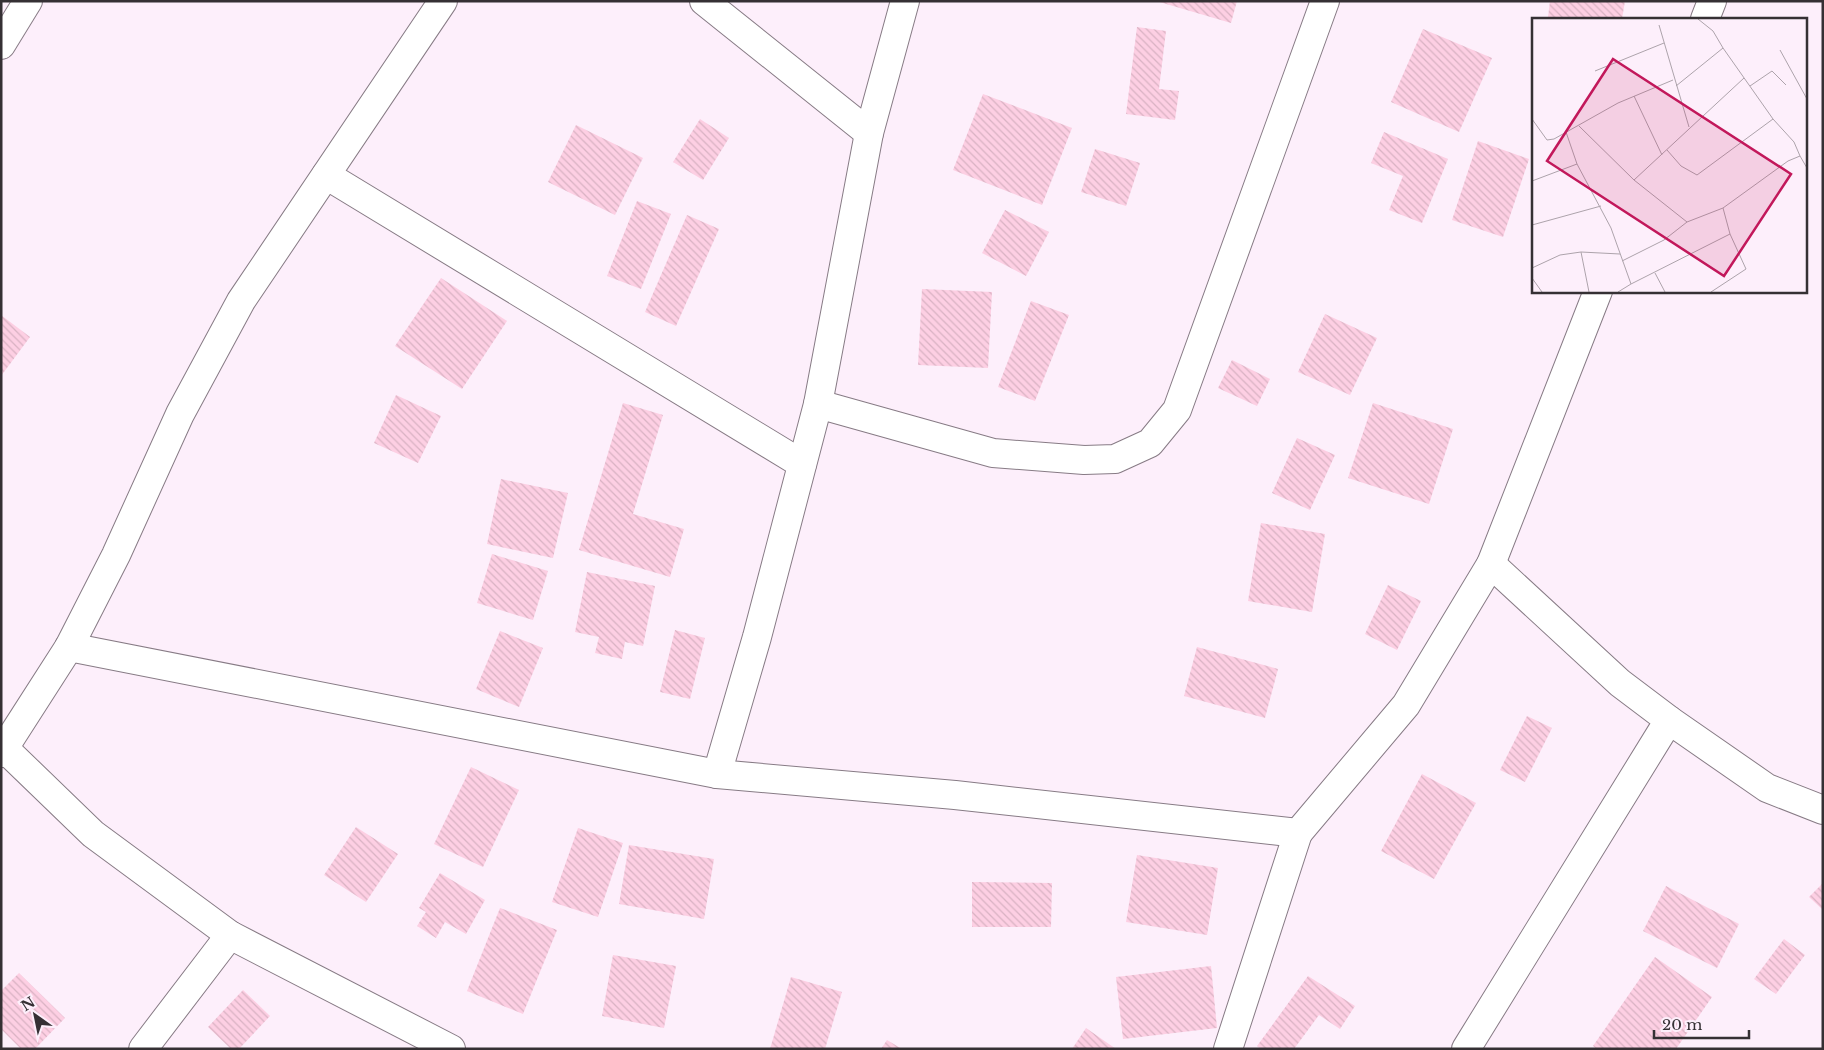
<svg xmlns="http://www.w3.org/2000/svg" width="1824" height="1050" font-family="'Libre Baskerville',serif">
	<defs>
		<pattern id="building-back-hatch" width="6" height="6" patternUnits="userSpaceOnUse" patternTransform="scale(1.25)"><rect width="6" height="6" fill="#fdcfe3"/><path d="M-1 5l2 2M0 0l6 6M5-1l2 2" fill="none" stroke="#d9b2c3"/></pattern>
	</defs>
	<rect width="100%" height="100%" fill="#fdeffb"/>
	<g fill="url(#building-back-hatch)">
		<path d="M1156,1H1237L1231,23Z"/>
		<path d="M1550,1H1625L1622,19L1548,17Z"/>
		<path d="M1137,27L1166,31L1159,89L1179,91L1175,120L1126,114Z"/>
		<path d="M1423,29L1492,58L1459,132L1391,102Z"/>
		<path d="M983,94L1072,128L1042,205L953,170Z"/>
		<path d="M700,119L729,138L703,180L673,162Z"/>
		<path d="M576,125L643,158L615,215L548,182Z"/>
		<path d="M1384,132L1448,159L1422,223L1389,210L1403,176L1371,163Z"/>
		<path d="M1478,141L1529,159L1503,237L1452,220Z"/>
		<path d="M1095,149L1140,163L1126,206L1081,192Z"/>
		<path d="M637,201L671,214L641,289L607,276Z"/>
		<path d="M1005,210L1049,232L1026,276L982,253Z"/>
		<path d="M687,215L719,229L676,326L645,312Z"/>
		<path d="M441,278L507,321L462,389L395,346Z"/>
		<path d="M922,289L992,292L988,368L918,365Z"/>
		<path d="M1031,301L1069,315L1035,401L998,387Z"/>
		<path d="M1325,314L1377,338L1350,395L1298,372Z"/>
		<path d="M1,315L30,337L1,376Z"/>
		<path d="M1232,360L1270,379L1257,406L1218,388Z"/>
		<path d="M396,395L441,416L418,463L374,443Z"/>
		<path d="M623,403L663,415L633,514L684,529L670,577L579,550Z"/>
		<path d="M1373,403L1453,429L1429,504L1348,478Z"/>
		<path d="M1297,438L1335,455L1310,510L1272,493Z"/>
		<path d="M501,479L568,493L553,558L487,544Z"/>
		<path d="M1261,523L1325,534L1312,612L1248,601Z"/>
		<path d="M492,554L548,571L533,620L477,603Z"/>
		<path d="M587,572L655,586L643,646L625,642L622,659L595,653L599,637L575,632Z"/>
		<path d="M1388,585L1421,601L1397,650L1365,634Z"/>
		<path d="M675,630L705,638L690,699L660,692Z"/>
		<path d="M500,631L543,648L519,707L476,689Z"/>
		<path d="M1197,647L1278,669L1265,718L1184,696Z"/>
		<path d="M1527,716L1552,728L1525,782L1500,770Z"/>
		<path d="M471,767L519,790L483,867L434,844Z"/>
		<path d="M1422,774L1476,803L1434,879L1381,851Z"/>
		<path d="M356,827L398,854L366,902L324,875Z"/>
		<path d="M578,828L623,843L598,917L552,902Z"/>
		<path d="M629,845L714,859L704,919L619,904Z"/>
		<path d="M1137,855L1218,868L1207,935L1126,922Z"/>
		<path d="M440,873L485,900L466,934L445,922L436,938L417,926L426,912L419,908Z"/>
		<path d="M972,882L1052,883L1051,927H972Z"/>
		<path d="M1823,883V910L1809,897Z"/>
		<path d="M1666,886L1739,924L1717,968L1643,931Z"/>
		<path d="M500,908L557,930L523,1014L467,991Z"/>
		<path d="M1784,939L1805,955L1776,994L1754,979Z"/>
		<path d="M613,955L676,966L664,1028L602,1016Z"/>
		<path d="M1655,957L1712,997L1676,1049H1597L1593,1046Z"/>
		<path d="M1211,966L1217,1028L1123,1039L1116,977Z"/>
		<path d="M19,973L65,1018L35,1049H21L1,1029V991Z"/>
		<path d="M1308,976L1355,1006L1340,1029L1319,1015L1294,1049H1261L1257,1046Z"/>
		<path d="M791,977L842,992L825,1049H770Z"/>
		<path d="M243,990L270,1016L239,1049H231L208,1027Z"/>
		<path d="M1086,1028L1116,1049H1072Z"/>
		<path d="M887,1040L902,1049H881Z"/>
	</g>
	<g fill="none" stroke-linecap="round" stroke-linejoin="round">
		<g stroke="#877b85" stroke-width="30">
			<g id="minor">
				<path d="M704,1L869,133"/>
				<path d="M1705,19L1712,1"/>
				<path d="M1,45L28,1"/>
				<path d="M326,175L802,464"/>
				<path d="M818,404L993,453L1084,460L1115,459L1150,443L1177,410L1325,1"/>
				<path d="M69,647L717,774L955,795L1298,833L1406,705L1491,564L1598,291"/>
				<path d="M1669,720L1767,788L1823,810"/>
				<path d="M4,748L93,834L230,935L451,1049"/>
				<path d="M1,753L69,647L116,555L180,414L241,301L443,1"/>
				<path d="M717,774L757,637L818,404L869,133L905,1"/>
				<path d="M143,1049L230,935"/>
				<path d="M1228,1049L1298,833"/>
				<path d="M1466,1049L1669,720L1620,683L1491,564"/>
			</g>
		</g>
		<use href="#minor" stroke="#fff" stroke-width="28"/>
	</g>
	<g transform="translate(1532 18)">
		<rect width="275" height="275" fill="#fdeffb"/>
		<path fill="none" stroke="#ada3ab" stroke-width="1" d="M166,1L181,13L191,30M127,7L157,109M248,32L275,81M63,53L132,25M144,68L191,30L241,101L262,124L268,138M218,68L240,53L254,67M102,78L130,137M0,101L15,122L22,121L86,85L141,62M47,108L102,162L155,204L191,190L256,143L268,138L275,150M34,114L45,146L79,210L99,266L198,216L191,190M135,132L149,148L165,157L241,101M102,162L212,60M0,163L45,146M0,207L69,188M49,234L57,274M90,243L132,222L155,204M0,250L28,237L49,234L88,236M123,255L133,274M0,260L10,274M86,274L99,266M179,274L214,251L198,216"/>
		<path fill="#c2185b" fill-opacity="0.15" stroke="#c2185b" stroke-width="2.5" d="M81,41L259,156L192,258L15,143Z"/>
		<rect width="275" height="275" fill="none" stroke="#353034" stroke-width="2.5"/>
	</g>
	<rect width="1824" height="1050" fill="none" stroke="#353034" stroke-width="5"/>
	<g transform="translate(35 1015) rotate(327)" stroke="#fdeffb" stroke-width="4" paint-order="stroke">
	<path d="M0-4L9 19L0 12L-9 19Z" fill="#353034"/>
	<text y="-8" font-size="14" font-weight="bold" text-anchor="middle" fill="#353034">N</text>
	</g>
	<path d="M1654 1030v8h95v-8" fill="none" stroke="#353034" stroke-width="2.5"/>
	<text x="1662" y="1030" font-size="15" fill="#353034" stroke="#fdeffb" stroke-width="4" paint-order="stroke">20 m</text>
</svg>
